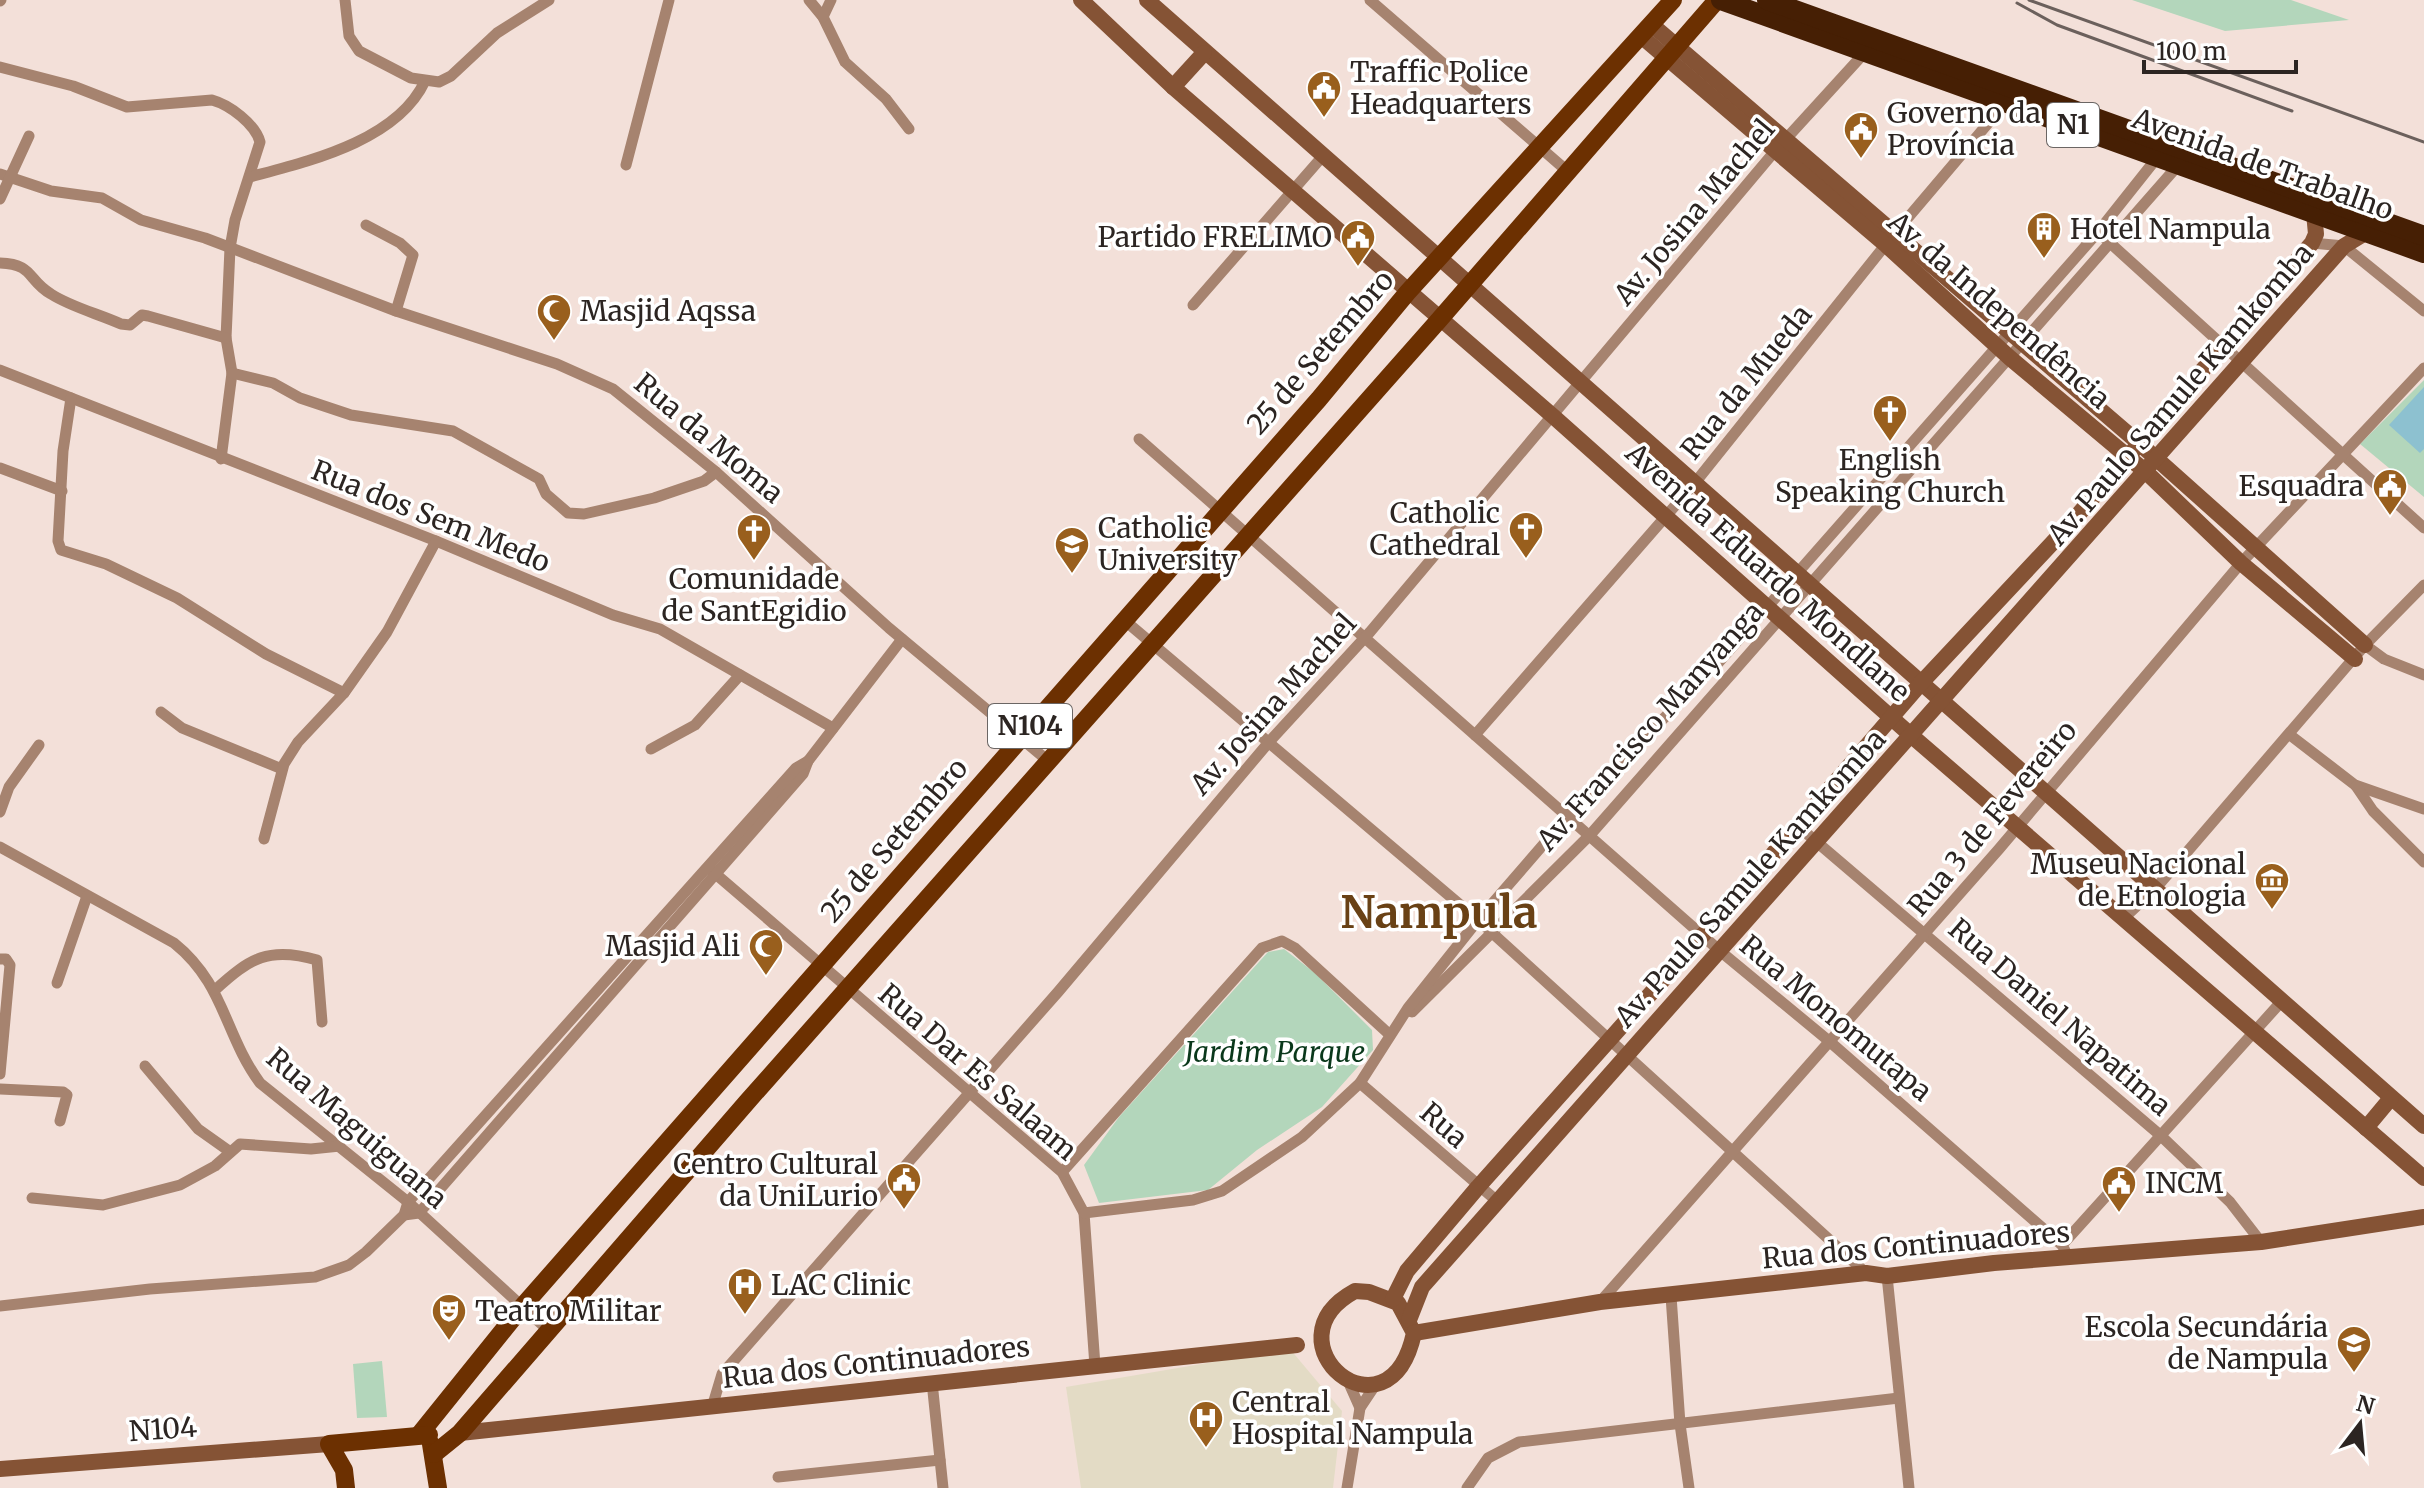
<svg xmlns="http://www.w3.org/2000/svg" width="2424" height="1488" font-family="Merriweather,serif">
	<rect width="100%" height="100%" fill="#f3e0d9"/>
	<path fill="#e3dbc5" d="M1290,1349L1342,1411L1333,1488H1081L1066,1387Z"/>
	<g fill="#b3d6bb">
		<path d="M2132,0H2291L2349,20L2225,31Z"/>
		<path d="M2424,380V497L2360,444Z"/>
		<path d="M1284,949L1315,973L1372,1030L1373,1050L1322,1107L1257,1150L1208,1190L1099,1203L1084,1165L1119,1117L1268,952Z"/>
		<path d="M382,1361L387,1417L357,1418L353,1364Z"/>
	</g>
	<path fill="#8dc1d0" d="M2424,387V449L2420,453L2389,425Z"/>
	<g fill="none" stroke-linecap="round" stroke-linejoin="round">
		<g stroke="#a6836f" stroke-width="11">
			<path d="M345,0L349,36L359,51L411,78L439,82L451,76L497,33L549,0"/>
			<path d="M809,0L823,17L845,62L886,99L909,129"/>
			<path d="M1370,0L1566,170"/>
			<path d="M0,1L1,0"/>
			<path d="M823,17L831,0"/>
			<path d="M0,67L73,86L127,107L212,100C230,105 255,124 260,142L235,220L230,248L226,338L232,373L221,459"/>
			<path d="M626,165L669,0"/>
			<path d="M0,174L51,191L102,198L141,220L205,238L396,311L557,364L613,389L716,472L889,628L1047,760"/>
			<path d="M250,177C309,161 397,141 425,81"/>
			<path d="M0,199L29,136"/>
			<path d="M366,225L400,243L413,255L396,311"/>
			<path d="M2098,232L2424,528"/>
			<path d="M2312,243L2344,246L2424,311"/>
			<path d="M0,263C34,264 27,280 51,294C71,307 99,314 121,324L130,325L142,315L148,316L226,338"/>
			<path d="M1193,305L1322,157"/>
			<path d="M0,370L436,541L613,615L660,629L833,728"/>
			<path d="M232,373L273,383L300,398L351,415L453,431L539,479L546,494L568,513L584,514L654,498L704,481L716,472"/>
			<path d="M71,398L63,451L58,541L61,550L106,564L177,598L266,654L344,693"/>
			<path d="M1139,439L1720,951L1829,1041L2062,1245L2069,1258"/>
			<path d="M0,468L62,491"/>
			<path d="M1123,619L1478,920L1866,1273"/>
			<path d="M2365,645L2384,659L2424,675"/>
			<path d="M161,712L182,728L282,769"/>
			<path d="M1475,735L1694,484L1895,233L2007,101"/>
			<path d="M2290,735L2355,785L2424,809"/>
			<path d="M651,749L695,725L740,675"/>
			<path d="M2356,786L2373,811L2424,862"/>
			<path d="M0,812L9,787L39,745"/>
			<path d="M1798,826L2160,1135L2230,1202L2261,1242"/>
			<path d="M264,839L284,764L298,742L344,693L387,632L436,541"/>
			<path d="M0,847L174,943C225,984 224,1034 260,1083L408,1202L548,1330"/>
			<path d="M711,870L1062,1172L1084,1213L1095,1366"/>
			<path d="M2124,918L2156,888L2365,645L2424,585"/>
			<path d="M0,959H6L10,965L0,1074"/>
			<path d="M57,983L87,896"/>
			<path d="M215,990C250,958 269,946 317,960L322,1022"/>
			<path d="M1412,1012L1590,835L2181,162"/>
			<path d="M145,1066L198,1129L229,1151"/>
			<path d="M1360,1083L1497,1201"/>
			<path d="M0,1089L63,1092L67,1095L60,1121"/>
			<path d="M1062,1172L1262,948L1282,941L1295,948L1390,1035"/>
			<path d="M32,1198L103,1205L180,1185L215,1166L240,1144L311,1149L340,1146"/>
			<path d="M1084,1213L1193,1200L1222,1191L1302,1137L1360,1083L1408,1008L1478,920L1568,816L1718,663L2098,232L2160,154"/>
			<path d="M404,1215L419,1213L803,774L808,761L902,639"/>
			<path d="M2062,1245L2281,1002"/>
			<path d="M1887,1276L1909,1488"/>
			<path d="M1671,1296L1680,1424L1689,1488"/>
			<path d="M1600,1302L1999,849L2241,563L2424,368"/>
			<path d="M0,1306L150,1289L315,1277L349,1265L366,1252L404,1215L408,1202L796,768L808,761"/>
			<path d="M1348,1381L1360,1408"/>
			<path d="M932,1382L943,1488"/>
			<path d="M713,1404L722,1374L1058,992L1269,742L1370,632L1775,151L1868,49"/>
			<path d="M778,1477L940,1460"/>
			<path d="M1347,1488L1360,1408L1374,1387"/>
			<path d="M1467,1488L1488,1458L1519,1442L1899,1398"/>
		</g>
		<g stroke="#855335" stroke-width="16">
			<path d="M1081,0L1173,87L1554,417L1913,737L2424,1178"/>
			<path d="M1147,0L2424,1126"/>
			<path d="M1651,24L2140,444L2365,645"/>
			<path d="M1641,36L1886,245L2010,358L2146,472L2241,563L2355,659"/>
			<path d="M1173,87L1204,53"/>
			<path d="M2366,1128L2391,1098"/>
			<path d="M1355,1291L1369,1292L1398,1303L1414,1333C1389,1449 1262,1342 1355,1291Z"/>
			<path d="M1393,1299L1407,1271L1478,1187L1703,935L1922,682L2071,523L2312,243L2316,234L2314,213"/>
			<path d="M1409,1320L1422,1287C1728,939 2038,595 2344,246L2367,232"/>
			<path d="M1414,1333L1600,1302L1866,1273L1887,1276L1994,1263L2261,1242L2424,1217"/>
			<path d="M460,1433L1297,1345"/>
			<path d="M0,1469L329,1444"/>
		</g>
		<g stroke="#6c3001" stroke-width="18">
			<path d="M419,1435L522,1307L1319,399L1407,293L1673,0"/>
			<path d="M431,1444L438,1488"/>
			<path d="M434,1454L460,1433L747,1102L1439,320L1717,0"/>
			<path d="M346,1488L344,1470L329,1444L429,1435"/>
		</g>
		<g stroke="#461f04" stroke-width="20">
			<path d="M1721,0L2424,253"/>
			<path d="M1767,0L2424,236"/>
		</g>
		<g stroke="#6b605c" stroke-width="3">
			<path d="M2029,0L2424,142"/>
			<path d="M2017,3L2057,25L2292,111"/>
		</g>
	</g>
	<defs>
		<g id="civic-pin" transform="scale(1.8)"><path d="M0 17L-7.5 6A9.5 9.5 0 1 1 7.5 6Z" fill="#995f1d" stroke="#fff"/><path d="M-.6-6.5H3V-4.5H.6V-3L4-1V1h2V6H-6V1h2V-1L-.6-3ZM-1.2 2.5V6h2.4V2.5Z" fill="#fff"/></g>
		<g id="building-pin" transform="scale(1.8)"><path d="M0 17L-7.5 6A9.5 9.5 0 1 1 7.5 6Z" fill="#995f1d" stroke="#fff"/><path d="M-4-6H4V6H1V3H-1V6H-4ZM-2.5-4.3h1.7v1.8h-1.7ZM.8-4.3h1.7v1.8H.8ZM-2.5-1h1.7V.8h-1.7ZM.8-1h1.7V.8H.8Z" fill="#fff"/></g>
		<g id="mosque-pin" transform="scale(1.8)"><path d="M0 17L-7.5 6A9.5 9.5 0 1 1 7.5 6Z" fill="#995f1d" stroke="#fff"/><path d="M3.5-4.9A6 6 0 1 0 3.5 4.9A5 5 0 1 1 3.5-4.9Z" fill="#fff"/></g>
		<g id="church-pin" transform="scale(1.8)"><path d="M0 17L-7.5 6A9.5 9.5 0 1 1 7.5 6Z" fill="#995f1d" stroke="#fff"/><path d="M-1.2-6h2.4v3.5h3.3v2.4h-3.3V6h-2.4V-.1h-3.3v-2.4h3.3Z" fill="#fff"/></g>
		<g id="university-pin" transform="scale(1.8)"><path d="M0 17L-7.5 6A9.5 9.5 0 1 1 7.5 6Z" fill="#995f1d" stroke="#fff"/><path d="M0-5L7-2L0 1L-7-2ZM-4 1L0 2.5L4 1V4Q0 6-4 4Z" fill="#fff"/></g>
		<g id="museum-pin" transform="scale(1.8)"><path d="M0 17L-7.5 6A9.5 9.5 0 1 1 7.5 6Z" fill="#995f1d" stroke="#fff"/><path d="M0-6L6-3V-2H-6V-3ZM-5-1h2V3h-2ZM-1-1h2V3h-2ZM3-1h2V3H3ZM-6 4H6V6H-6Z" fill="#fff"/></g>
		<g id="hospital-pin" transform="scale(1.8)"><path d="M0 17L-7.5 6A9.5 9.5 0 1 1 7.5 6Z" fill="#995f1d" stroke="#fff"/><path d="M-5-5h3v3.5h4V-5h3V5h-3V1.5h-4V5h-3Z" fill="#fff"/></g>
		<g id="theatre-pin" transform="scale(1.8)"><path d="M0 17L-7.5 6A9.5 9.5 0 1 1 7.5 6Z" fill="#995f1d" stroke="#fff"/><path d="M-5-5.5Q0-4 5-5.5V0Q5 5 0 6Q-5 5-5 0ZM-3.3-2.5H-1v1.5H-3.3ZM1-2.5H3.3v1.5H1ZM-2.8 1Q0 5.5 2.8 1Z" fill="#fff"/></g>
		<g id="school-pin" transform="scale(1.8)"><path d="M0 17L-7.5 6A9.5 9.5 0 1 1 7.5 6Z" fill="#995f1d" stroke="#fff"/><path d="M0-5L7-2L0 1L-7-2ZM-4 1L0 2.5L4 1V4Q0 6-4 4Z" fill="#fff"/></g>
	</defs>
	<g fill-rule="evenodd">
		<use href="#civic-pin" x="1324" y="88"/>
		<use href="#civic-pin" x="1861" y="129"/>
		<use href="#building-pin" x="2044" y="229"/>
		<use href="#civic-pin" x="1358" y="237"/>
		<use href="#mosque-pin" x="554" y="311"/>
		<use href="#church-pin" x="1890" y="412"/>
		<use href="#civic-pin" x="2390" y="486"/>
		<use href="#church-pin" x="1526" y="529"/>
		<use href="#church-pin" x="754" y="531"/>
		<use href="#university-pin" x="1072" y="544"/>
		<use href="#museum-pin" x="2272" y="880"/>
		<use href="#mosque-pin" x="766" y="946"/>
		<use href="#civic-pin" x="904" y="1180"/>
		<use href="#civic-pin" x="2119" y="1183"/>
		<use href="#hospital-pin" x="745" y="1285"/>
		<use href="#theatre-pin" x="449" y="1311"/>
		<use href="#school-pin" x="2354" y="1343"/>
		<use href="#hospital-pin" x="1206" y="1418"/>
	</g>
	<g text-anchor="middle" stroke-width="7" stroke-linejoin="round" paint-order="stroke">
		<g fill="#fff" stroke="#6b6664" stroke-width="2">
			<rect x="2047" y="103" width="52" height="44" rx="6"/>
			<rect x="988" y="704" width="84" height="44" rx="6"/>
		</g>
		<g font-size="26" font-weight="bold" fill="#2c2522">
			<text x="2073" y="134">N1</text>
			<text x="1030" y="735">N104</text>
		</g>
		<g font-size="28" fill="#2c2522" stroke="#fff" text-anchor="start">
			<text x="1350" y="82">Traffic Police<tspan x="1350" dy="32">Headquarters</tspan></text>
			<text x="1887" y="123">Governo da<tspan x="1887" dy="32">Província</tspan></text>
			<text x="2070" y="239">Hotel Nampula</text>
			<text x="1332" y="247" text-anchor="end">Partido FRELIMO</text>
			<text x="580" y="321">Masjid Aqssa</text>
			<text x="1890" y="470" text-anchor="middle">English<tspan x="1890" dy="32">Speaking Church</tspan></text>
			<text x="2364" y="496" text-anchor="end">Esquadra</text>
			<text x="1500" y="523" text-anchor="end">Catholic<tspan x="1500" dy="32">Cathedral</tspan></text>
			<text x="1098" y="538">Catholic<tspan x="1098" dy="32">University</tspan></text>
			<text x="754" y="589" text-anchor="middle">Comunidade<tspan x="754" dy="32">de SantEgidio</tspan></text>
			<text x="2246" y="874" text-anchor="end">Museu Nacional<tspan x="2246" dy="32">de Etnologia</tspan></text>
			<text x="740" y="956" text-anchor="end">Masjid Ali</text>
			<text x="878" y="1174" text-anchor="end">Centro Cultural<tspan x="878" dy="32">da UniLurio</tspan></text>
			<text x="2145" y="1193">INCM</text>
			<text x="771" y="1295">LAC Clinic</text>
			<text x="475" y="1321">Teatro Militar</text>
			<text x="2328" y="1337" text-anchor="end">Escola Secundária<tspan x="2328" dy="32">de Nampula</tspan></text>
			<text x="1232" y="1412">Central<tspan x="1232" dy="32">Hospital Nampula</tspan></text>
		</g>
		<g font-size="28" fill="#2c2522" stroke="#fff">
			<text transform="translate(2263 164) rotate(20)" y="10">Avenida de Trabalho</text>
			<text transform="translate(1694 212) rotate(-50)" y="10">Av. Josina Machel</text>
			<text transform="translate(1999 310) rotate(41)" y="10">Av. da Independência</text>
			<text transform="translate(1320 352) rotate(-49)" y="10">25 de Setembro</text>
			<text transform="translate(1746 382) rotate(-51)" y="10">Rua da Mueda</text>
			<text transform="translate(2180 394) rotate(-49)" y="10">Av. Paulo Samule Kamkomba</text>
			<text transform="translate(709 438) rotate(40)" y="10">Rua da Moma</text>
			<text transform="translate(431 516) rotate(22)" y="10">Rua dos Sem Medo</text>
			<text transform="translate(1768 572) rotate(42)" y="10">Avenida Eduardo Mondlane</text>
			<text transform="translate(1273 704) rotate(-48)" y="10">Av. Josina Machel</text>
			<text transform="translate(1650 726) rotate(-48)" y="10">Av. Francisco Manyanga</text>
			<text transform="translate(1992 818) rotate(-50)" y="10">Rua 3 de Fevereiro</text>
			<text transform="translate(894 840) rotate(-49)" y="10">25 de Setembro</text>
			<text transform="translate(1750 878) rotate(-48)" y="10">Av. Paulo Samule Kamkomba</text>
			<text transform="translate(2060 1017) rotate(41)" y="10">Rua Daniel Napatima</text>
			<text transform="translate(1836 1018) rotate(40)" y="10">Rua Monomutapa</text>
			<text transform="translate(978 1072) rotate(41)" y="10">Rua Dar Es Salaam</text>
			<text transform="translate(1444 1125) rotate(41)" y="10">Rua</text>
			<text transform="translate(357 1128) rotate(41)" y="10">Rua Maguiguana</text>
			<text transform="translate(1916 1245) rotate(-5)" y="10">Rua dos Continuadores</text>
			<text transform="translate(876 1362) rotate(-6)" y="10">Rua dos Continuadores</text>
			<text transform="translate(163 1429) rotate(-4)" y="10">N104</text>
		</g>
		<g font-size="28" font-style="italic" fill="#0a381b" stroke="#fff">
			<text x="1275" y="1062">Jardim Parque</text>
		</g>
		<g font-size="44" font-weight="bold" fill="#694115" stroke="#fff">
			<text x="1439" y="928">Nampula</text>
		</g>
	</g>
	<g transform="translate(2360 1424) rotate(16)" stroke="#ffffff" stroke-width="6" paint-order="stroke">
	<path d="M0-6L14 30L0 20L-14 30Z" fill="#2c2522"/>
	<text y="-12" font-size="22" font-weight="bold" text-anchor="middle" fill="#2c2522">N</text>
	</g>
	<path d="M2144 60v12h152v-12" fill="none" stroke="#2c2522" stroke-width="4"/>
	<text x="2156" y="60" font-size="24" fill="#2c2522" stroke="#ffffff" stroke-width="6" paint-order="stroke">100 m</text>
</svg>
